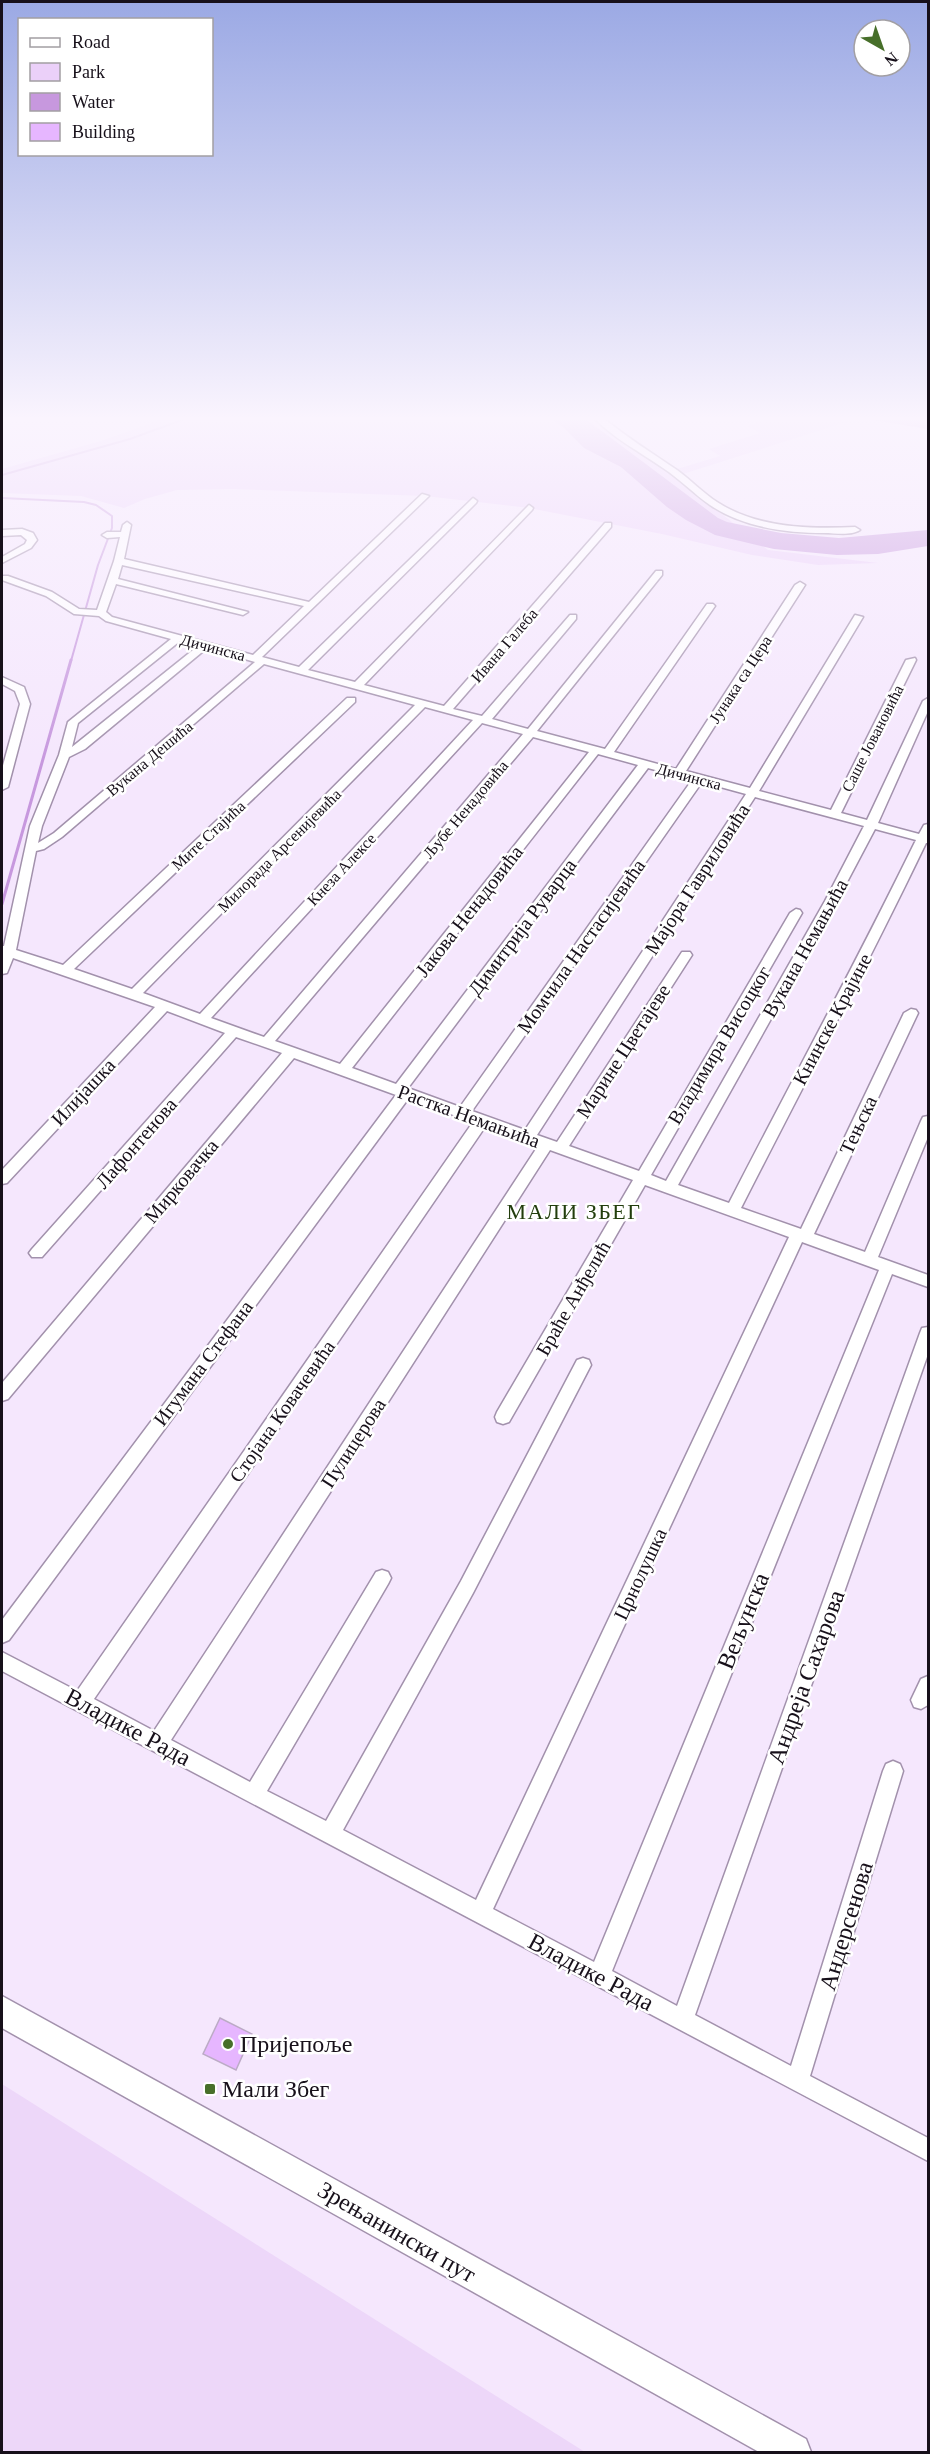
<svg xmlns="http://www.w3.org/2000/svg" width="930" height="2454" font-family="'Times New Roman',serif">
	<rect width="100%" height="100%" fill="#f5e7fd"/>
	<path fill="#edd7f9" d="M2,2084L585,2452H2Z"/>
	<g fill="#ebd0f9">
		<path d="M168,417H597L768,550L878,563L818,565L752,555L662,534L529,508L425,496L232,489L177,490L145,499L124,508L81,496L2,493V469L101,441Z"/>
		<path d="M775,417H825L846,422L683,474L677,469L720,456L709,449L760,433L747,426Z"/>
	</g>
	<g fill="#c798de">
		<path d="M549,417H583L718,518L727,522L781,533L839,538L928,530V546L878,554L837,555L774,549L715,535L686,520L667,507L621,467L584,448L565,429Z"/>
		<path d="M853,417L928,419V429Z"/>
	</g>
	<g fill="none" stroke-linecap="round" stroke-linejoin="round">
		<g stroke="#c798de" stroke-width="2">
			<path d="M2,475L130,439L190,417"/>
			<path d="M2,498L84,502L96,505L112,516V528L98,565L71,661"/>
		</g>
		<path stroke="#c798de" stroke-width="3" d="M2,904L71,660"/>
	</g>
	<path fill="#e6b6ff" stroke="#bcabc6" stroke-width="1.5" d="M220,2018L252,2034L236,2070L203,2054Z"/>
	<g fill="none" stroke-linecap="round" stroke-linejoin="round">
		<g stroke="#a291ac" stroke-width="3">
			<g id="street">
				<path d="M593,417H602C626,437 652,453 677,470C691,480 703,493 717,502C757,528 809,529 855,527L860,530C851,536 835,533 824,533C786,533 742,527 710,505C694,494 680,479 663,468C640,452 613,438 593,417Z"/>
				<path d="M422,494L429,496L262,657L299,667L473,498L477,501L476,503L308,670L355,682L529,505L533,508L532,510L364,685L444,706L605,523H611V527L453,709L482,716L570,615H576V619L492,719L528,729L656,571H662V575L537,731L605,749L707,604H713L715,606L614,752L676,769L795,585L800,582L805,585L686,771L750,788L855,615L863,617L759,791L831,810L906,660L915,658L916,660L841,813L867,820L923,701L928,698V711L878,823L919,834L924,825L928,824V843H926C867,966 803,1086 741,1208L801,1229L904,1013L911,1009L916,1010L918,1013L814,1234L865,1252L921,1121L923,1117L928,1116V1137L878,1257L928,1275V1287L892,1274L612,1971L677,2006L920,1333L922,1328L928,1327V1354L695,2015L791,2066L883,1771L886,1764L893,1761L900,1764L903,1771L810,2076L928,2138V2161L2,1671V1652L77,1691L473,1122L408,1099L9,1640L2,1643V1620L396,1095L294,1058L8,1399L2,1401V1383L282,1053L236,1037L42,1257H32L29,1253L32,1249L225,1033L167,1011L7,1183L2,1184V1170L155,1007L13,958L7,973L2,974V946H4L30,826L59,755L68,722L171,639L106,621L99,616L74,614L46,596L2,580V576H8L52,592L79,609L97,610L114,561L120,537L107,538L102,535L107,532H121L123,525L127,522L131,525L124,559L309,602ZM122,565L304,606L253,655L112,617L106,612L116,584L243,615L248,612L118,579ZM180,641L198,646L72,747L78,723ZM207,648L255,662L54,833L38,843L42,826L69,757L85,749ZM264,664L415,705L132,989L74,969L355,702V698H347L63,965L16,950L36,851L44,849L62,837ZM425,707L473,720L200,1014L143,993ZM482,723L523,734L264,1037L211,1018ZM533,737L589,752L340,1064L275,1041ZM598,754L638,765L396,1084L352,1068ZM648,768L692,780L460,1107L408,1088ZM702,782L746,794L525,1130L472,1111ZM755,797L864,826L825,901L666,1181L651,1175L802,913L800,910L796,909L790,913L639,1171L569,1146L692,955L690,952H682L557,1142L537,1135ZM875,829L916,840C856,963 791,1082 729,1203L678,1185L837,901ZM485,1127L538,1146L154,1731L94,1699ZM550,1150L633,1180L497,1412L495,1417L497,1422L503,1424L509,1422L645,1185L789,1237L476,1900L343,1830L473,1593L591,1365L589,1360L583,1358L577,1360L461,1581L326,1821L267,1791L388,1584L391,1578L388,1572L382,1570L376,1572L250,1782L171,1740ZM802,1242L879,1270L594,1962L493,1909Z"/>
				<path d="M2,530L22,529L33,533L37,540L31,548L2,563V557L25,544L27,540L21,535L2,536Z"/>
				<path d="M2,677L24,687L30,704L8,787L2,790V769L20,704L15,691L2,684Z"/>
				<path d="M928,1676V1705L921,1709L914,1707L911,1700L921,1679Z"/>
			</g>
		</g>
		<g stroke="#a291ac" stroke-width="3">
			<path id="secondary" d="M2,1996L806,2439L811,2452H759L2,2028Z"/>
		</g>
		<use href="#street" fill="#fff" fill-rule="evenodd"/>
		<use href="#secondary" fill="#fff" fill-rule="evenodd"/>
	</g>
	<linearGradient id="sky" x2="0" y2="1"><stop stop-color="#9ba9e4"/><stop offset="0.55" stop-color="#faf4fe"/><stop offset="1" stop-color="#faf4fe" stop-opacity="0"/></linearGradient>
	<rect width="930" height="761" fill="url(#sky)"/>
	<g fill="#476f2a" stroke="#fff" stroke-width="2">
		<circle cx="228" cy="2044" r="6"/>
		<rect x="204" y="2083" width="12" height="12" rx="3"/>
	</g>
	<g text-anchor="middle" stroke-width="5" stroke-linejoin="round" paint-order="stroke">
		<g font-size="16" fill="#17101a" stroke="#fff">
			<text transform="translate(504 645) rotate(-49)" y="6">Ивана Галеба</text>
			<text transform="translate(213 647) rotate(15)" y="6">Дичинска</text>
			<text transform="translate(740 679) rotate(-57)" y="6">Јунака са Цера</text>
			<text transform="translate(872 738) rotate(-63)" y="6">Саше Јовановића</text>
			<text transform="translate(149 758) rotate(-40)" y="6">Вукана Дешића</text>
			<text transform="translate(689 776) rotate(15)" y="6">Дичинска</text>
			<text transform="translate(465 809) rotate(-50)" y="6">Љубе Ненадовића</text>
			<text transform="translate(208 835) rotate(-43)" y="6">Мите Стајића</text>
			<text transform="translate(279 850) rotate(-45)" y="6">Милорада Арсенијевића</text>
			<text transform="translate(341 869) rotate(-47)" y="6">Кнеза Алексе</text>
		</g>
		<g font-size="20" fill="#17101a" stroke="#fff">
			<text transform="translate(697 879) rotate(-57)" y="7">Мајора Гавриловића</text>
			<text transform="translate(469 911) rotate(-52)" y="7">Јакова Ненадовића</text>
			<text transform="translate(522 927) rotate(-53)" y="7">Димитрија Руварца</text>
			<text transform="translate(581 946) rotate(-55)" y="7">Момчила Настасијевића</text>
			<text transform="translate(805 948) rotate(-61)" y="7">Вукана Немањића</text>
			<text transform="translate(832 1019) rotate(-62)" y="7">Книнске Крајине</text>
			<text transform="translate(719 1045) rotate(-59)" y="7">Владимира Висоцког</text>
			<text transform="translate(623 1051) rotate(-57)" y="7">Марине Цветајеве</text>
			<text transform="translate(83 1092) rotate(-47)" y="7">Илијашка</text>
			<text transform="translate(469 1116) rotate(20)" y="7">Растка Немањића</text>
			<text transform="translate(858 1125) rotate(-65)" y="7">Тењска</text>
			<text transform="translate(136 1143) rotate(-49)" y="7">Лафонтенова</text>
			<text transform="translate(181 1181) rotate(-50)" y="7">Мирковачка</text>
			<text transform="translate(573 1298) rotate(-60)" y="7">Браће Анђелић</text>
			<text transform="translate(203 1363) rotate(-53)" y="7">Игумана Стефана</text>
			<text transform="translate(282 1411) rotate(-55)" y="7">Стојана Ковачевића</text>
			<text transform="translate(353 1443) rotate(-57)" y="7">Пулицерова</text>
			<text transform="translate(640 1574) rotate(-65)" y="7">Црнолушка</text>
		</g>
		<g font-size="22" letter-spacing="1.5" fill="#223d0d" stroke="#fff">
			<text x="574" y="1219">МАЛИ ЗБЕГ</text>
		</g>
		<g font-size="24" fill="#17101a" stroke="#fff">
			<text transform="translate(743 1621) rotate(-68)" y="8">Вељунска</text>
			<text transform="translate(806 1677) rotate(-70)" y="8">Андреја Сахарова</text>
			<text transform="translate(128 1727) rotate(28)" y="8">Владике Рада</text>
			<text transform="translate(846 1926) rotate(-73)" y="8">Андерсенова</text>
			<text transform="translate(591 1972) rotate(28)" y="8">Владике Рада</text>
			<text transform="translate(397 2232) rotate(30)" y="8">Зрењанински пут</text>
		</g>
		<g font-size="24" fill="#17101a" stroke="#fff" text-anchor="start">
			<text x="240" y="2052">Пријепоље</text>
			<text x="222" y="2097">Мали Збег</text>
		</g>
	</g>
	<rect width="930" height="2454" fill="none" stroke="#17101a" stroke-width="6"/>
	<rect x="18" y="18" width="195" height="138" fill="#ffffff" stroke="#a29fa3" stroke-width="1.5"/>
	<rect x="30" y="38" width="30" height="9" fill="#ffffff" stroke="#a29fa3" stroke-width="1.5"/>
	<text x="72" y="48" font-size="18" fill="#17101a">Road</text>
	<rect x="30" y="63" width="30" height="18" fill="#ebd0f9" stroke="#a29fa3" stroke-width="1.5"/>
	<text x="72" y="78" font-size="18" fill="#17101a">Park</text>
	<rect x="30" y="93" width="30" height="18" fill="#c798de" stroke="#a29fa3" stroke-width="1.5"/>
	<text x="72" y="108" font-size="18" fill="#17101a">Water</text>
	<rect x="30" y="123" width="30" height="18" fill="#e6b6ff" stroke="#a29fa3" stroke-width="1.5"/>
	<text x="72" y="138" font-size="18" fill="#17101a">Building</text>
	<g transform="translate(882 48) rotate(140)"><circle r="28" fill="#ffffff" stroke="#a29fa3" stroke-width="1.5"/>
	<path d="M0-4.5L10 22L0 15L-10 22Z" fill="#476f2a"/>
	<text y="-9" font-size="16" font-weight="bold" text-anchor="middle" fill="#17101a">N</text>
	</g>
</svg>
